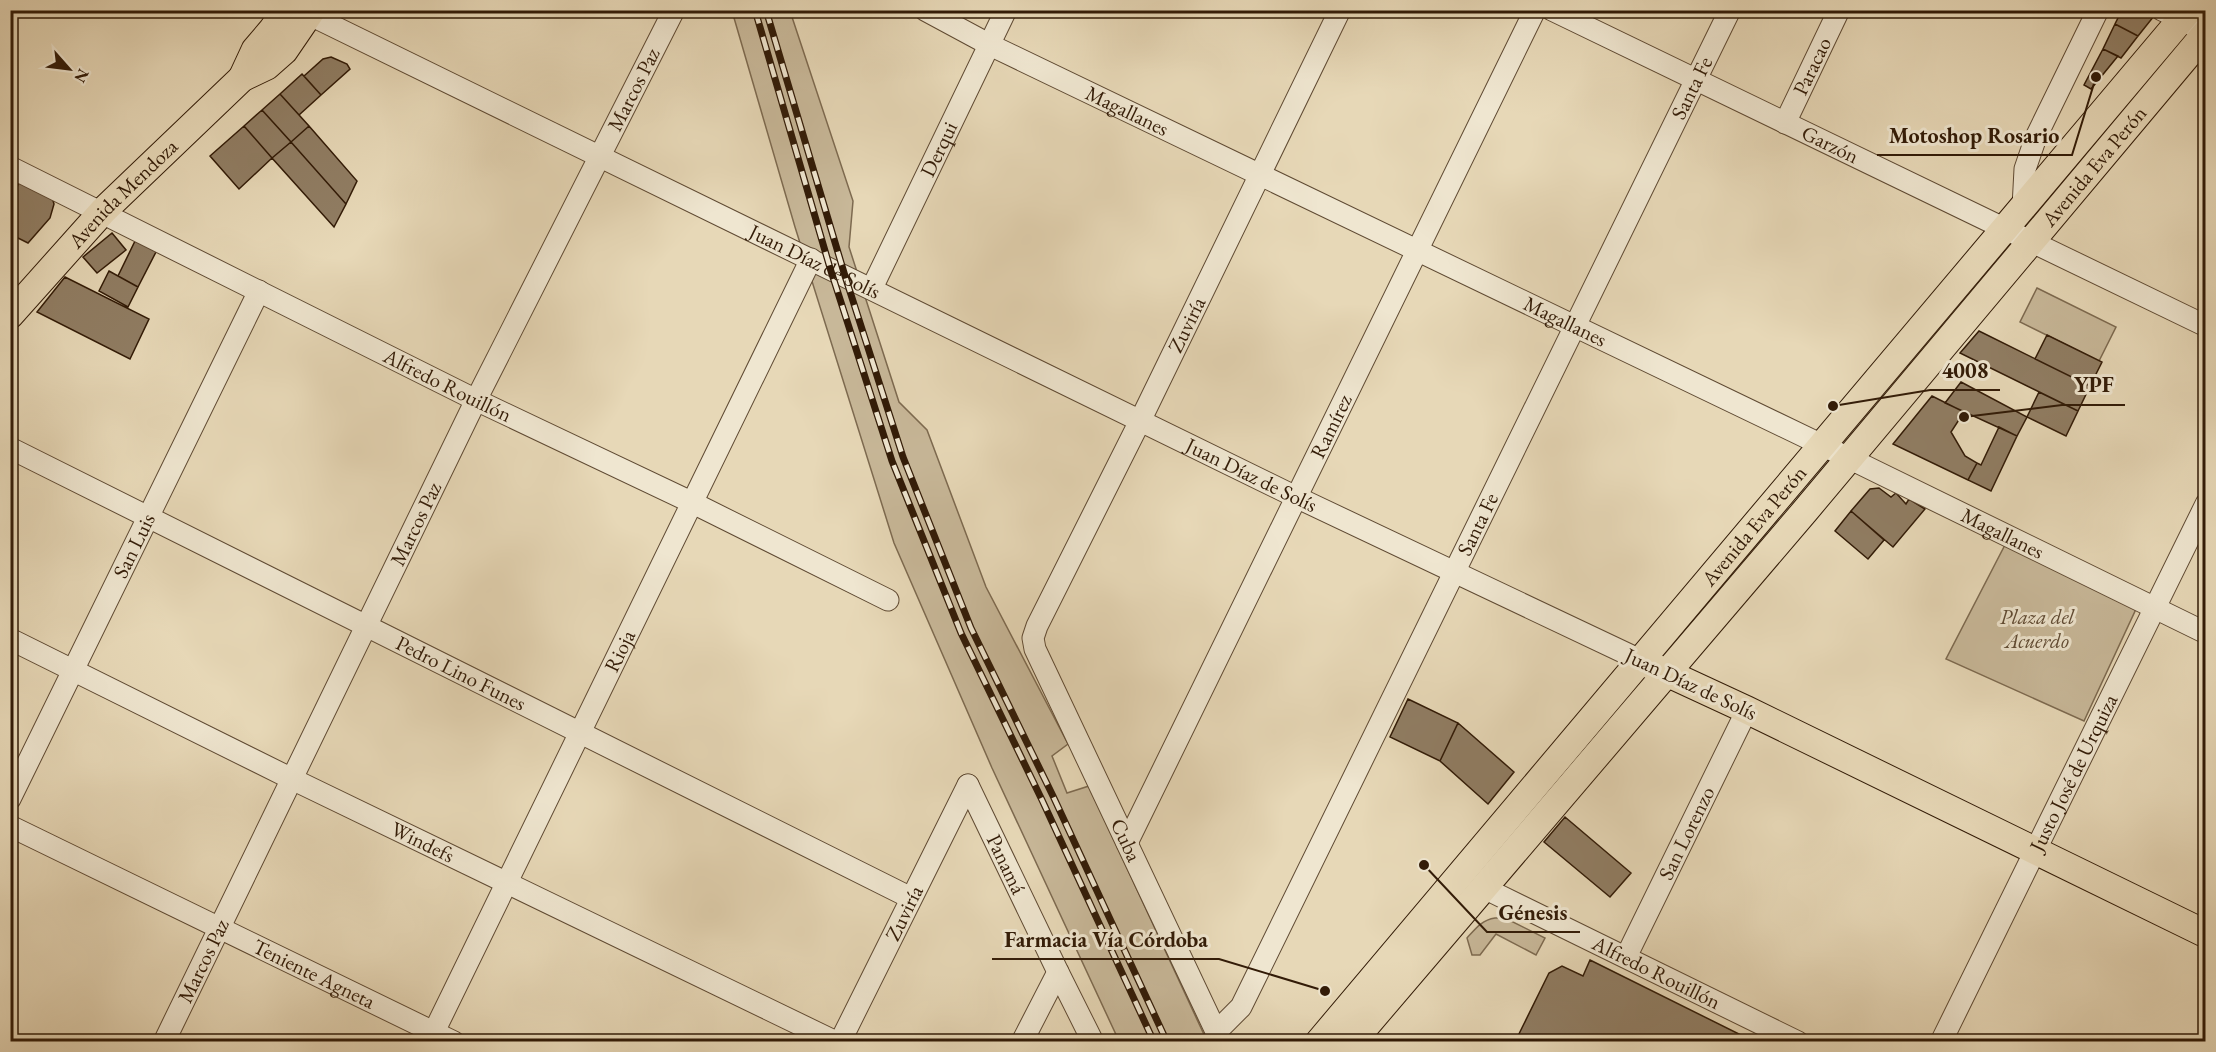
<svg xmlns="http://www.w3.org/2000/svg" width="2216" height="1052" font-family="'EB Garamond',serif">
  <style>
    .green { fill: #c8b899; stroke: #7d6a50; stroke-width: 1.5 }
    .building { fill: #907d63; stroke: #321b07; stroke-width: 1.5 }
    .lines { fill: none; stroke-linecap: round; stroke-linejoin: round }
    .minor-casing { stroke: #5f4a33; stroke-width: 23 }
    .major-casing { stroke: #321b07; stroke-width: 29 }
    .minor { stroke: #efe6d0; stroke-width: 21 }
    .major { stroke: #e7d8b7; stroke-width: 27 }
    .rail-casing { stroke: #321b07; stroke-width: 7 }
    .rail { stroke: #efe6d0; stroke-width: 4.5; stroke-dasharray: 14; stroke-linecap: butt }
    .labels { text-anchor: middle; stroke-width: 6; stroke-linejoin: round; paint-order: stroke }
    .street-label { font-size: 21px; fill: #321b07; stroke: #efe6d0 }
    .park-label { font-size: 21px; font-style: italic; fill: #5f4a33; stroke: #efe6d0 }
    .leader { fill: none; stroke: #321b07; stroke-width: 2 }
    .callout-dot { fill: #321b07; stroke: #efe6d0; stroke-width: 2 }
    .callout-label { font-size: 22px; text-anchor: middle; font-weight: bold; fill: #321b07; stroke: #efe6d0; stroke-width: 6; stroke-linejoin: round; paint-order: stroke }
  </style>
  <rect width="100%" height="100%" fill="#e7d8b7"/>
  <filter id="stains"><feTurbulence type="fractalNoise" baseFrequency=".00333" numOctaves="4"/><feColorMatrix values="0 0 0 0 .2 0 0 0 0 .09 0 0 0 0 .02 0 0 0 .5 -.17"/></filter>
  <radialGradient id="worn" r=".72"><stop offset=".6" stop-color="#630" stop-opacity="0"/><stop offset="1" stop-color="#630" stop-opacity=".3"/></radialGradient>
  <!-- green -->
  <path class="green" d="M732,11H790L853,201L849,247L899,402L927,430L986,587L1068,744L1052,756L1067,793L1089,786L1207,1041H1119L992,768L894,543L795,227Z
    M2037,288L2116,327L2099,361L2020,322Z
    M2007,541L2136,609L2084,721L1946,659Z
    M1495,918H1505L1545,938L1536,955L1496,934L1480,955H1472L1467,938C1476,928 1482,920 1495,918Z"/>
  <!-- building -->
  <path class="building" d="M2122,10H2143L2154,16L2138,36L2115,24Z
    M2115,24L2138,36L2121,58L2103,49Z
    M2103,49L2118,56L2091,89L2084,85Z
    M331,57L347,64L350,69L321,95L304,76L323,59Z
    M302,74L321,95L299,115L280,94Z
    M280,94L309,126L291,142L262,110Z
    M262,110L291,142L272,158L244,126Z
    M244,126L272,158L239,189L210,156Z
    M309,126L357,181L346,204L291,142Z
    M291,142L346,204L334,227L272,158Z
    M20,181L52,197L54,204L50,218L28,243L10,234V201Z
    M112,233L126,250L97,273L83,257Z
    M136,239L157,250L138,287L118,276Z
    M109,271L138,287L128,307L99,291Z
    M65,277L149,319L130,359L37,312Z
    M1979,331L2090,386L2078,411L1960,353Z
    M2047,335L2102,362L2090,386L2035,359Z
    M1961,382L2027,417L2017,436L1945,403Z
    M2039,392L2078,411L2066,436L2027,417Z
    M1932,396L1964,412L1951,432L1965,456L1977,463L1968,480L1893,444Z
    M1999,427L2017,436L1991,491L1968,480L1977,463L1981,465Z
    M1879,488L1891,497L1896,493L1906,504L1909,499L1925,509L1893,547L1851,511L1870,489Z
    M1851,511L1884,540L1868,559L1835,531Z
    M1408,699L1458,723L1440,761L1390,737Z
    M1458,723L1514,772L1488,804L1440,761Z
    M1565,817L1631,873L1610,897L1544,842Z
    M1590,960L1755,1042H1515L1549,973L1562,966L1583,976Z"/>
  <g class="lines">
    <defs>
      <g id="minor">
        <path id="s1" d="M300,10L1296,497L1640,660"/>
        <path id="s2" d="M925,10L990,45L1822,445L2206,633"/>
        <path id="s3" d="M1552,10L2206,326"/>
        <path d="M2162,10L2194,26"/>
        <path id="s4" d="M1785,123L1839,10"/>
        <path id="s5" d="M10,167L476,400L693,503L888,600"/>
        <path d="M2023,207L2025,169L2036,137L2098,10"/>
        <path id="s6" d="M872,288L1006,10"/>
        <path id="s7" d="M10,448L911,898"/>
        <path id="s8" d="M10,639L292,779L836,1042"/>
        <path id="s9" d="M968,785L1058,972L1093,1042"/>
        <path id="s10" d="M10,799L259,291"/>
        <path id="s11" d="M10,826L454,1042"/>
        <path id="s12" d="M1127,843L1535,10"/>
        <path id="s13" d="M1484,888L1798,1042"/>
        <path id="s14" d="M1626,957L1747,710"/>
        <path id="s15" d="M1216,1032L1241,1007L1730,10"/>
        <path id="s16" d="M164,1042L476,400L674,10"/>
        <path id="s17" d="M429,1042L811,259"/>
        <path id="s18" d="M840,1042L968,785"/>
        <path d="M1022,1042L1058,972"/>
        <path id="s19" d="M1221,1042L1035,649L1033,638L1037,626L1141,419L1340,10"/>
        <path id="s20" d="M1941,1042L2206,504"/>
      </g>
      <g id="major">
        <path d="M242,78L255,50L272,30L286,10"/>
        <path id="s21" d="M10,315L103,211L242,78L267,66L284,51L312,10"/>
        <path d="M1652,666L1747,710L2206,934"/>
        <path id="s22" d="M1319,1042L2189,10"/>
        <path id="s23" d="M1352,1042L1805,511L2206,33"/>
      </g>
    </defs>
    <!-- minor casing -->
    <use href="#minor" class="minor-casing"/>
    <!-- major casing -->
    <use href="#major" class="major-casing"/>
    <!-- minor -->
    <use href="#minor" class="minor"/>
    <!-- major -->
    <use href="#major" class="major"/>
    <defs>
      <path id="rail" d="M755,10L830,268L892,461L961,633L1042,800L1154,1042
        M766,10L845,276L903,457L971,628L1053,796L1167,1042"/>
    </defs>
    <!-- rail casing -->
    <use href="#rail" class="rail-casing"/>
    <!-- rail -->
    <use href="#rail" class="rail"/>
  </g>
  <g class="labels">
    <!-- street labels -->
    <g class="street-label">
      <text dy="7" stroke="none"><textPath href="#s4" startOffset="63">Paracao</textPath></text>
      <text dy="7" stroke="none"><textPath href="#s15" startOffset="1059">Santa Fe</textPath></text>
      <text dy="7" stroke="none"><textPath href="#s16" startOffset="1062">Marcos Paz</textPath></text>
      <text dy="7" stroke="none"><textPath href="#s2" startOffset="226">Magallanes</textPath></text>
      <text dy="7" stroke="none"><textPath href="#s3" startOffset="309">Garzón</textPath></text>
      <text dy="7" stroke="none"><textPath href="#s6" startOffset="154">Derqui</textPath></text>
      <text dy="7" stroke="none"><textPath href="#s23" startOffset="1148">Avenida Eva Perón</textPath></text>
      <text dy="7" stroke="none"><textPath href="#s21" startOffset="166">Avenida Mendoza</textPath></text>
      <text dy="7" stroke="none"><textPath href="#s1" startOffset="573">Juan Díaz de Solís</textPath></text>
      <text dy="7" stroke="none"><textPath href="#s2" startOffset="712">Magallanes</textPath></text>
      <text dy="7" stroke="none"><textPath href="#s19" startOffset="795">Zuviría</textPath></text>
      <text dy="7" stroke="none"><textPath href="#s5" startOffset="489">Alfredo Rouillón</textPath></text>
      <text dy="7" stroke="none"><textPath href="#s12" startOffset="464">Ramírez</textPath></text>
      <text dy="7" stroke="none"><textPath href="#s1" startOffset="1059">Juan Díaz de Solís</textPath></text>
      <text dy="7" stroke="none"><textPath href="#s16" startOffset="576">Marcos Paz</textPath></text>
      <text dy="7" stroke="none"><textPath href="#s15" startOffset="573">Santa Fe</textPath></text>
      <text dy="7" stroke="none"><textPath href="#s22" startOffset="675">Avenida Eva Perón</textPath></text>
      <text dy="7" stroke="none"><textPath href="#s2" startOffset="1198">Magallanes</textPath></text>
      <text dy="7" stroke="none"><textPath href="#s10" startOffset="282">San Luis</textPath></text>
      <text dy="7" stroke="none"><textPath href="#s17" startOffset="435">Rioja</textPath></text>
      <text dy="7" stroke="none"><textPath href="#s7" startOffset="504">Pedro Lino Funes</textPath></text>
      <text transform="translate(1691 684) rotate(25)" y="7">Juan Díaz de Solís</text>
      <text dy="7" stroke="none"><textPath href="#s20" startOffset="300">Justo José de Urquiza</textPath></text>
      <text dy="7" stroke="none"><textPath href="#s14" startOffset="138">San Lorenzo</textPath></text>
      <text transform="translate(1126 840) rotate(65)" y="7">Cuba</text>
      <text dy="7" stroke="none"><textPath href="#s8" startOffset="460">Windefs</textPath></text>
      <text dy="7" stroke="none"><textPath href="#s9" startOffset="88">Panamá</textPath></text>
      <text dy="7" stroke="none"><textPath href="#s18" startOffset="144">Zuviría</textPath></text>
      <text dy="7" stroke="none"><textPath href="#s16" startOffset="90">Marcos Paz</textPath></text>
      <text dy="7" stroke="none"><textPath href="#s13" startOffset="192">Alfredo Rouillón</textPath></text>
      <text dy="7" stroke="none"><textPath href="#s11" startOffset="338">Teniente Agneta</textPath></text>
    </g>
    <!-- park labels -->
    <g class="park-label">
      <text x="2037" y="624">Plaza del<tspan x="2037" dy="24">Acuerdo</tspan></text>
    </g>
  </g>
  <!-- callouts -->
  <path class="leader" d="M2096 77L2072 155H1877M1833 406L1930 390H2000M1964 417L2062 405H2125M1424 865L1487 932H1580M1325 991L1219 959H992"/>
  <g class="callout-dot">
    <circle cx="2096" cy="77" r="6"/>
    <circle cx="1833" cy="406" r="6"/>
    <circle cx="1964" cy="417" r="6"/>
    <circle cx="1424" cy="865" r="6"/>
    <circle cx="1325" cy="991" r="6"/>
  </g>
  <g class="callout-label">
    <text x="1974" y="143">Motoshop Rosario</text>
    <text x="1965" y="378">4008</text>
    <text x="2094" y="392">YPF</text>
    <text x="1533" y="920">Génesis</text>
    <text x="1106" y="947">Farmacia Vía Córdoba</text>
  </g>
  <!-- margin -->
  <rect width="2216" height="1052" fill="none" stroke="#e7d8b7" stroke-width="36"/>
  <rect x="12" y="12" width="2192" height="1028" fill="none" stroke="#321b07" stroke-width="3"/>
  <rect x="18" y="18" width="2180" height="1016" fill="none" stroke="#321b07" stroke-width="1.5"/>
  <!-- north arrow -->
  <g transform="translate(69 69) rotate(118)" stroke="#efe6d0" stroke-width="4.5" paint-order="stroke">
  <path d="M0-4.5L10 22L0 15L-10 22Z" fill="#321b07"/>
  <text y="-9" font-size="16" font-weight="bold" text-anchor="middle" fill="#321b07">N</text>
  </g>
  <rect width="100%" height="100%" filter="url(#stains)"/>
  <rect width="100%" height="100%" fill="url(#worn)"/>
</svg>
